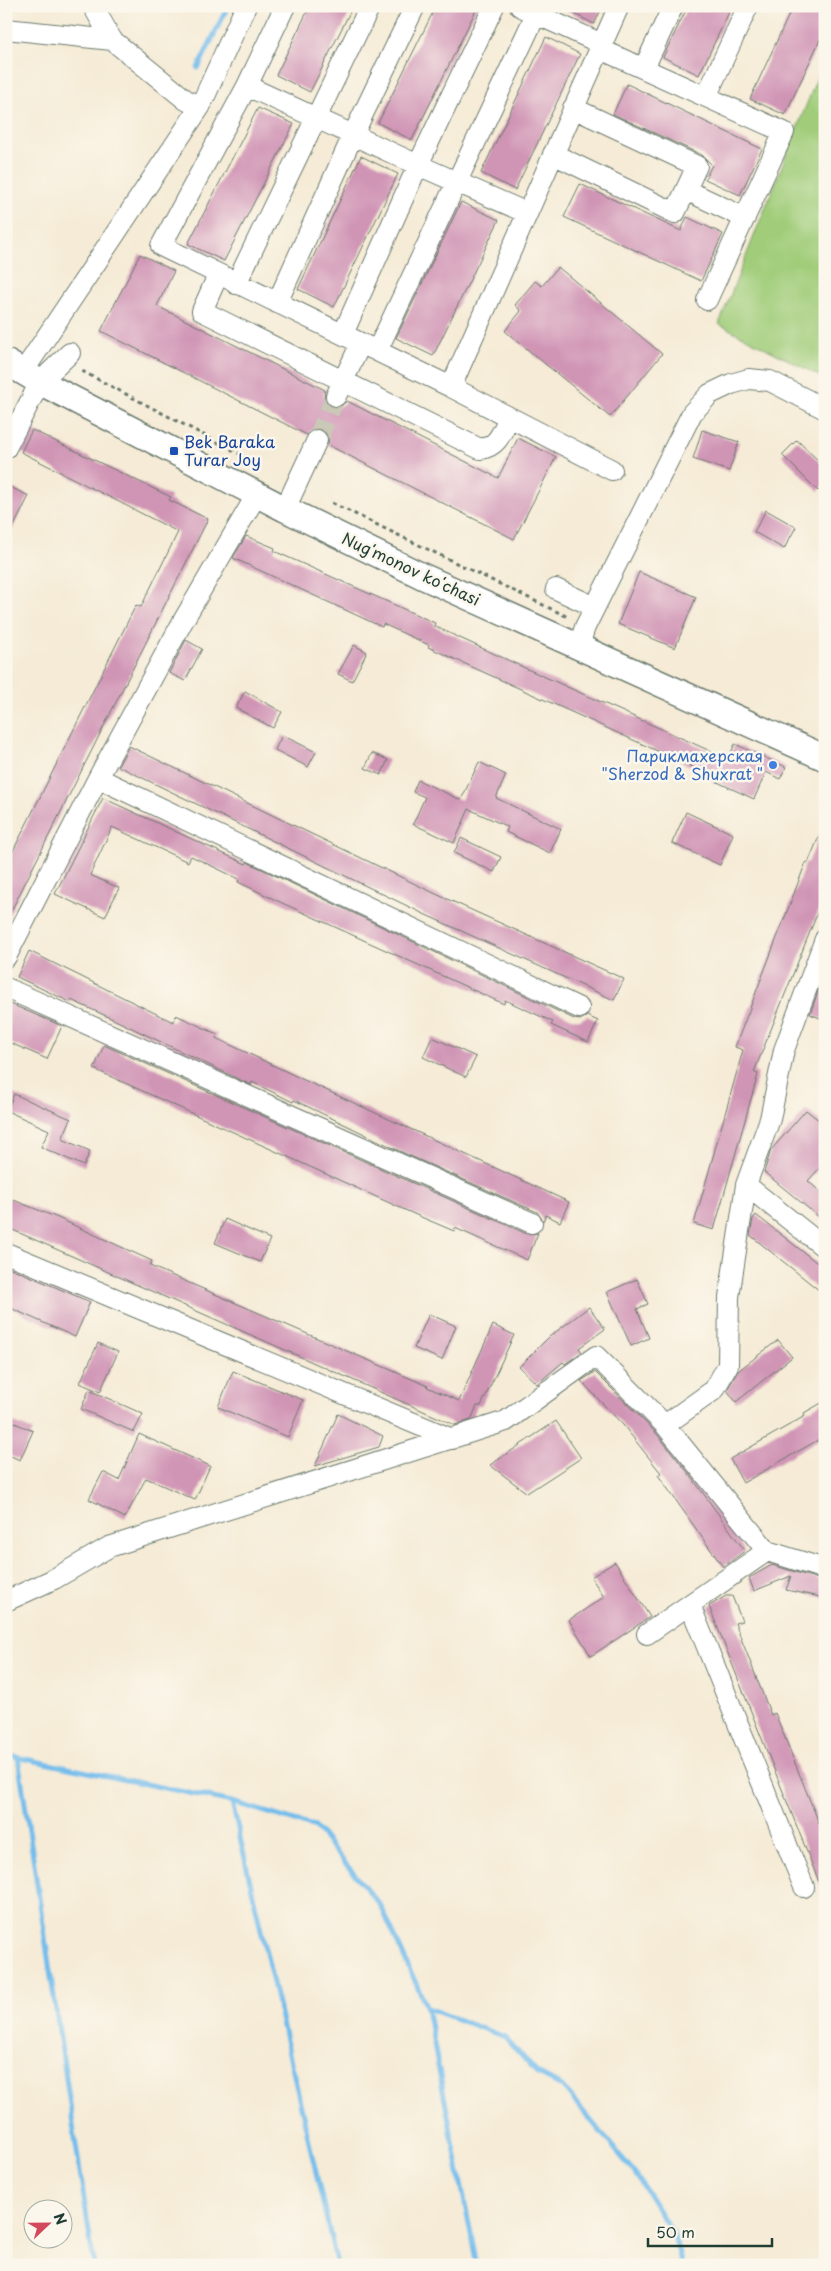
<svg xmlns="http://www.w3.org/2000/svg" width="831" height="2271" font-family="'Playpen Sans',sans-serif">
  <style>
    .green { fill: #a1cd7a; stroke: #608557 }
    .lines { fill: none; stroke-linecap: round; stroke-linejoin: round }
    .stream { stroke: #74bdec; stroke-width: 5 }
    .building { fill: #d094b5 }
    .minor-tunnel { stroke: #cac8b6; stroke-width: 20; stroke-dasharray: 20 10; stroke-linecap: butt }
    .minor-casing { stroke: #6a7a6d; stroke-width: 22 }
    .major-casing { stroke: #6a7a6d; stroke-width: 28 }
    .path { stroke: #6a7a6d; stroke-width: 3; stroke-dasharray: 4 4; stroke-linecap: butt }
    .minor { stroke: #fff; stroke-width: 20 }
    .major { stroke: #fff; stroke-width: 25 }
    .transit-dot { fill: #1a4fb4; stroke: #fbf7ec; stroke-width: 2 }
    .shop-dot { fill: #3f7fe0; stroke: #fbf7ec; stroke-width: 2 }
    .labels { text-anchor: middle; stroke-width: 5; stroke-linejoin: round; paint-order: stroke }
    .transit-label { font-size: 16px; fill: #164399; stroke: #fbf7ec; text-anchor: start }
    .street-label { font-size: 16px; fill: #1f3d34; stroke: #fbf7ec }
    .shop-label { font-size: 16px; fill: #366cbe; stroke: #fbf7ec; text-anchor: end }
  </style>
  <rect width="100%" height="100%" fill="#fbf7ec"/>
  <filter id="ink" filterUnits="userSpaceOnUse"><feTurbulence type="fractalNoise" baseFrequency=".02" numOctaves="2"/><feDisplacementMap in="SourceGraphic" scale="10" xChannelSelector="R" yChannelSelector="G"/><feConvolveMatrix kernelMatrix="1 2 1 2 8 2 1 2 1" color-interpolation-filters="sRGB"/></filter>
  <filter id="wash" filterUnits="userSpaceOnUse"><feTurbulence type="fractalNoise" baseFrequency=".0096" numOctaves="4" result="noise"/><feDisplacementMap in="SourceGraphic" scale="20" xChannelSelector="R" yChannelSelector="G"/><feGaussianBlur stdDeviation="1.12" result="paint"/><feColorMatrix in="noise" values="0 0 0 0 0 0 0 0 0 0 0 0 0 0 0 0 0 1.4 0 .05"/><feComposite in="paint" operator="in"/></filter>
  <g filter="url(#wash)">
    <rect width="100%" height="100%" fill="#f5ebd6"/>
    <!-- green -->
    <path class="green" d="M825,58V379L719,324Z"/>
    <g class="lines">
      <!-- stream -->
      <path class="stream" d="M198,68L228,6
        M6,1755L232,1802L315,1827L381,1906L427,2008L477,2265
        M18,1757L94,2265
        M232,1802L337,2265
        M427,2008L505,2037L537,2073L562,2086L634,2172L674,2235L682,2265"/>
    </g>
    <g id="blocks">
      <!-- building -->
      <path class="building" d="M310,6H353L310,92L276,75Z
        M436,6H478L412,140L378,123Z
        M559,6H603L594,24Z
        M688,6H732L699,75L663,57Z
        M793,6H825V29L785,115L750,99Z
        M546,37L580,54L515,190L481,173Z
        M627,84L762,149L740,195L705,179L712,165L702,155L613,114Z
        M258,108L294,124L224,261L188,244Z
        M361,156L398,174L334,307L298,289Z
        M580,184L681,231L687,217L723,234L701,281L564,217Z
        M461,202L499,220L433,356L396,338Z
        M140,254L174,271L157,306L325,390L324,397L331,406L337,408L347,401L498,478L518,438L556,457L514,539L328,445L329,438L322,429L315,428L307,435L101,331Z
        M558,267L662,354L610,417L505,331L521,311L515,305L535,281L542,286Z
        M32,430L171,497L169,500L208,519L6,921V865L136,605L141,607L178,532L21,452Z
        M702,430L739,442L729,471L693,459Z
        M797,440L825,467V484L818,491L782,455Z
        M6,485L29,496L6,542Z
        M766,510L796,527L784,549L754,532Z
        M246,536L275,548L274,551L435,623L434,626L525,668L726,758L728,759L735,744L786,767L780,779L766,772L754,799L715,781L717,778L428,647L429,645L383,624L382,627L233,558Z
        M639,572L696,597L675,648L618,624Z
        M186,640L202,649L185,681L169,673Z
        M354,645L367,652L352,681L338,674Z
        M245,691L282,712L273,728L236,708Z
        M282,735L316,752L308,767L275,750Z
        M129,746L436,894L624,979L614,1000L426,915L118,766Z
        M372,753L388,760L381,775L365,768Z
        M479,762L506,775L496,798L561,829L550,853L506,832L508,827L469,809L454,843L413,824L425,797L413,792L418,780L461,800Z
        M103,798L246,864L247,862L574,1019L580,1020L587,1016L598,1021L588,1042L551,1025L553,1022L505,1000L504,1004L280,902L238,882L239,879L191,856L188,862L112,827L90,875L119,888L105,917L55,894Z
        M686,812L733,834L720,865L672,843Z
        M825,822V894L754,1072L758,1074L714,1230L694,1224L743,1050L735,1047L806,862L808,863Z
        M461,838L501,857L494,872L454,853Z
        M29,951L173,1022L176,1015L217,1034L216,1038L304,1080L569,1202L560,1222L546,1215L543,1221L537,1212L408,1155L294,1100L293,1102L252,1082L251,1085L113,1019L71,1000L70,1002L17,977Z
        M823,978H825V1020L810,1014Z
        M6,1002L62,1026L47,1059L6,1041Z
        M432,1037L476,1057L466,1077L423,1057Z
        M104,1045L527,1234L538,1233L527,1260L455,1228L454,1231L414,1214L94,1069Z
        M14,1094L71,1119L62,1139L90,1151L84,1166L41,1147L49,1130L7,1111Z
        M806,1110L825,1125V1162L808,1181L825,1196V1222L764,1172L771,1150Z
        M6,1197L58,1218L152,1261L150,1266L428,1386L427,1387L459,1401L493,1325L514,1335L481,1406H477L471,1420L455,1425L6,1227Z
        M756,1215L825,1269V1295L750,1235L753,1219Z
        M225,1219L270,1239L260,1262L215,1243Z
        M6,1266L90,1302L75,1337L6,1306Z
        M637,1279L648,1304L637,1309L649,1338L631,1346L607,1292Z
        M589,1307L605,1329L579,1348L582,1352L565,1364L563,1362L537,1384L519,1367L549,1337Z
        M429,1314L456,1326L442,1360L414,1348Z
        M778,1340L792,1357L736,1402L727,1390L738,1371Z
        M98,1343L118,1352L100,1392L80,1383Z
        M233,1371L303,1400L288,1437L218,1407Z
        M595,1372L656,1433L690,1475L745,1551L723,1567L658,1475L661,1473L623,1425L581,1381Z
        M89,1390L143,1414L134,1432L81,1409Z
        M825,1401V1436L743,1483L730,1459L805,1416L804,1413Z
        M338,1414L383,1436L379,1447L315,1466Z
        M6,1419L33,1431L20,1460L6,1454Z
        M556,1421L581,1458L527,1493L490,1465Z
        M139,1434L210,1466L195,1500L146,1478L125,1518L89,1499L103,1472L119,1480Z
        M615,1562L650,1617L591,1656L569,1620L604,1597L591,1577Z
        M772,1565L825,1581V1598L786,1590L791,1576L754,1591L749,1578Z
        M726,1596H732L742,1621L735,1623L771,1715L775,1713L825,1838V1897L709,1606Z"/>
    </g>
  </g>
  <g filter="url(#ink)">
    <use href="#blocks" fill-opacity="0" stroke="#6a7a6d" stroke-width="1"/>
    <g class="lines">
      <!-- minor-tunnel -->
      <path class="minor-tunnel" d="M317,440L336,396"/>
      <defs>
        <path id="minor" d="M93,6L112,40L186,100L200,107
          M6,29L112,40
          M602,44L619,6
          M600,49L784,132L707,300
          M644,68L673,6
          M247,86L285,6
          M706,97L748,6
          M553,154L675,213L697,166L573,108
          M686,190L745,218
          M527,213L418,165L247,86L161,246L451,387L612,470
          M218,275L202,311L480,449C498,447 502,432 509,417
          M236,284L370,6
          M277,303L353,135L415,6
          M343,334L418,165L494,6
          M377,351L536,14L520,6
          M23,372L200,107L246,6
          M451,387L602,44L536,14L540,6
          M336,396L361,343
          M6,448L40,382L70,353
          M285,509L317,440
          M556,589L595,607
          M579,646L585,627L692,413L710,394L731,384L749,379L770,381L825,409
          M98,778L579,1008
          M6,957L98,778L183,621L257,494
          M6,988L532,1223
          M746,1185L825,1248
          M6,1253L452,1439
          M665,1425L714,1390L728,1365L729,1297L746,1185L770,1119L784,1050L825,939
          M6,1601L54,1579L109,1547L506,1421L596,1356L665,1425L767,1551L825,1569
          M690,1605L804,1887
          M647,1634L767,1551"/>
        <path id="major" d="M6,362L40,382L285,509L422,576L825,758"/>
      </defs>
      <!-- minor casing -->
      <use href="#minor" class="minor-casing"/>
      <!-- major casing -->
      <use href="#major" class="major-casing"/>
      <!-- path -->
      <path class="path" d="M82,371L257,463
        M332,503L568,617"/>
      <!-- minor -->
      <use href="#minor" class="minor"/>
      <!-- major -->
      <use href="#major" class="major"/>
    </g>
  </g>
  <!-- markers -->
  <rect class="transit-dot" x="169" y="446" width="10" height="10" rx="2.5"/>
  <circle class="shop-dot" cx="773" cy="765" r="5"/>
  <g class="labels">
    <!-- transit labels -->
    <g class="transit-label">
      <text x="184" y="448">Bek Baraka<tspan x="184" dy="18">Turar Joy</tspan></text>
    </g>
    <!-- street labels -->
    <g class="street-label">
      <text transform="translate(411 569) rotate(25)" y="6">Nugʻmonov koʻchasi</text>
    </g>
    <!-- shop labels -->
    <g class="shop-label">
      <text x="763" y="762">Парикмахерская<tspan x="763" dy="18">"Sherzod &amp; Shuxrat "</tspan></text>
    </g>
  </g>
  <!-- margin -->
  <rect width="831" height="2271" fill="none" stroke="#fbf7ec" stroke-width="25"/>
  <!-- north arrow -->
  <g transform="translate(48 2224) rotate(68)"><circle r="24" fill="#fbf7ec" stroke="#a3ada2"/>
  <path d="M0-4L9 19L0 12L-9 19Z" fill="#d1495b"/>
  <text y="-8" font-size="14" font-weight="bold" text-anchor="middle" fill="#1f3d34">N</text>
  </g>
  <!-- scale -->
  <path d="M648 2238v8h124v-8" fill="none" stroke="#1f3d34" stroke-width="2.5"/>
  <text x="656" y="2238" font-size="15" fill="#1f3d34" stroke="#fbf7ec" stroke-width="4" paint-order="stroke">50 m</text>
</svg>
